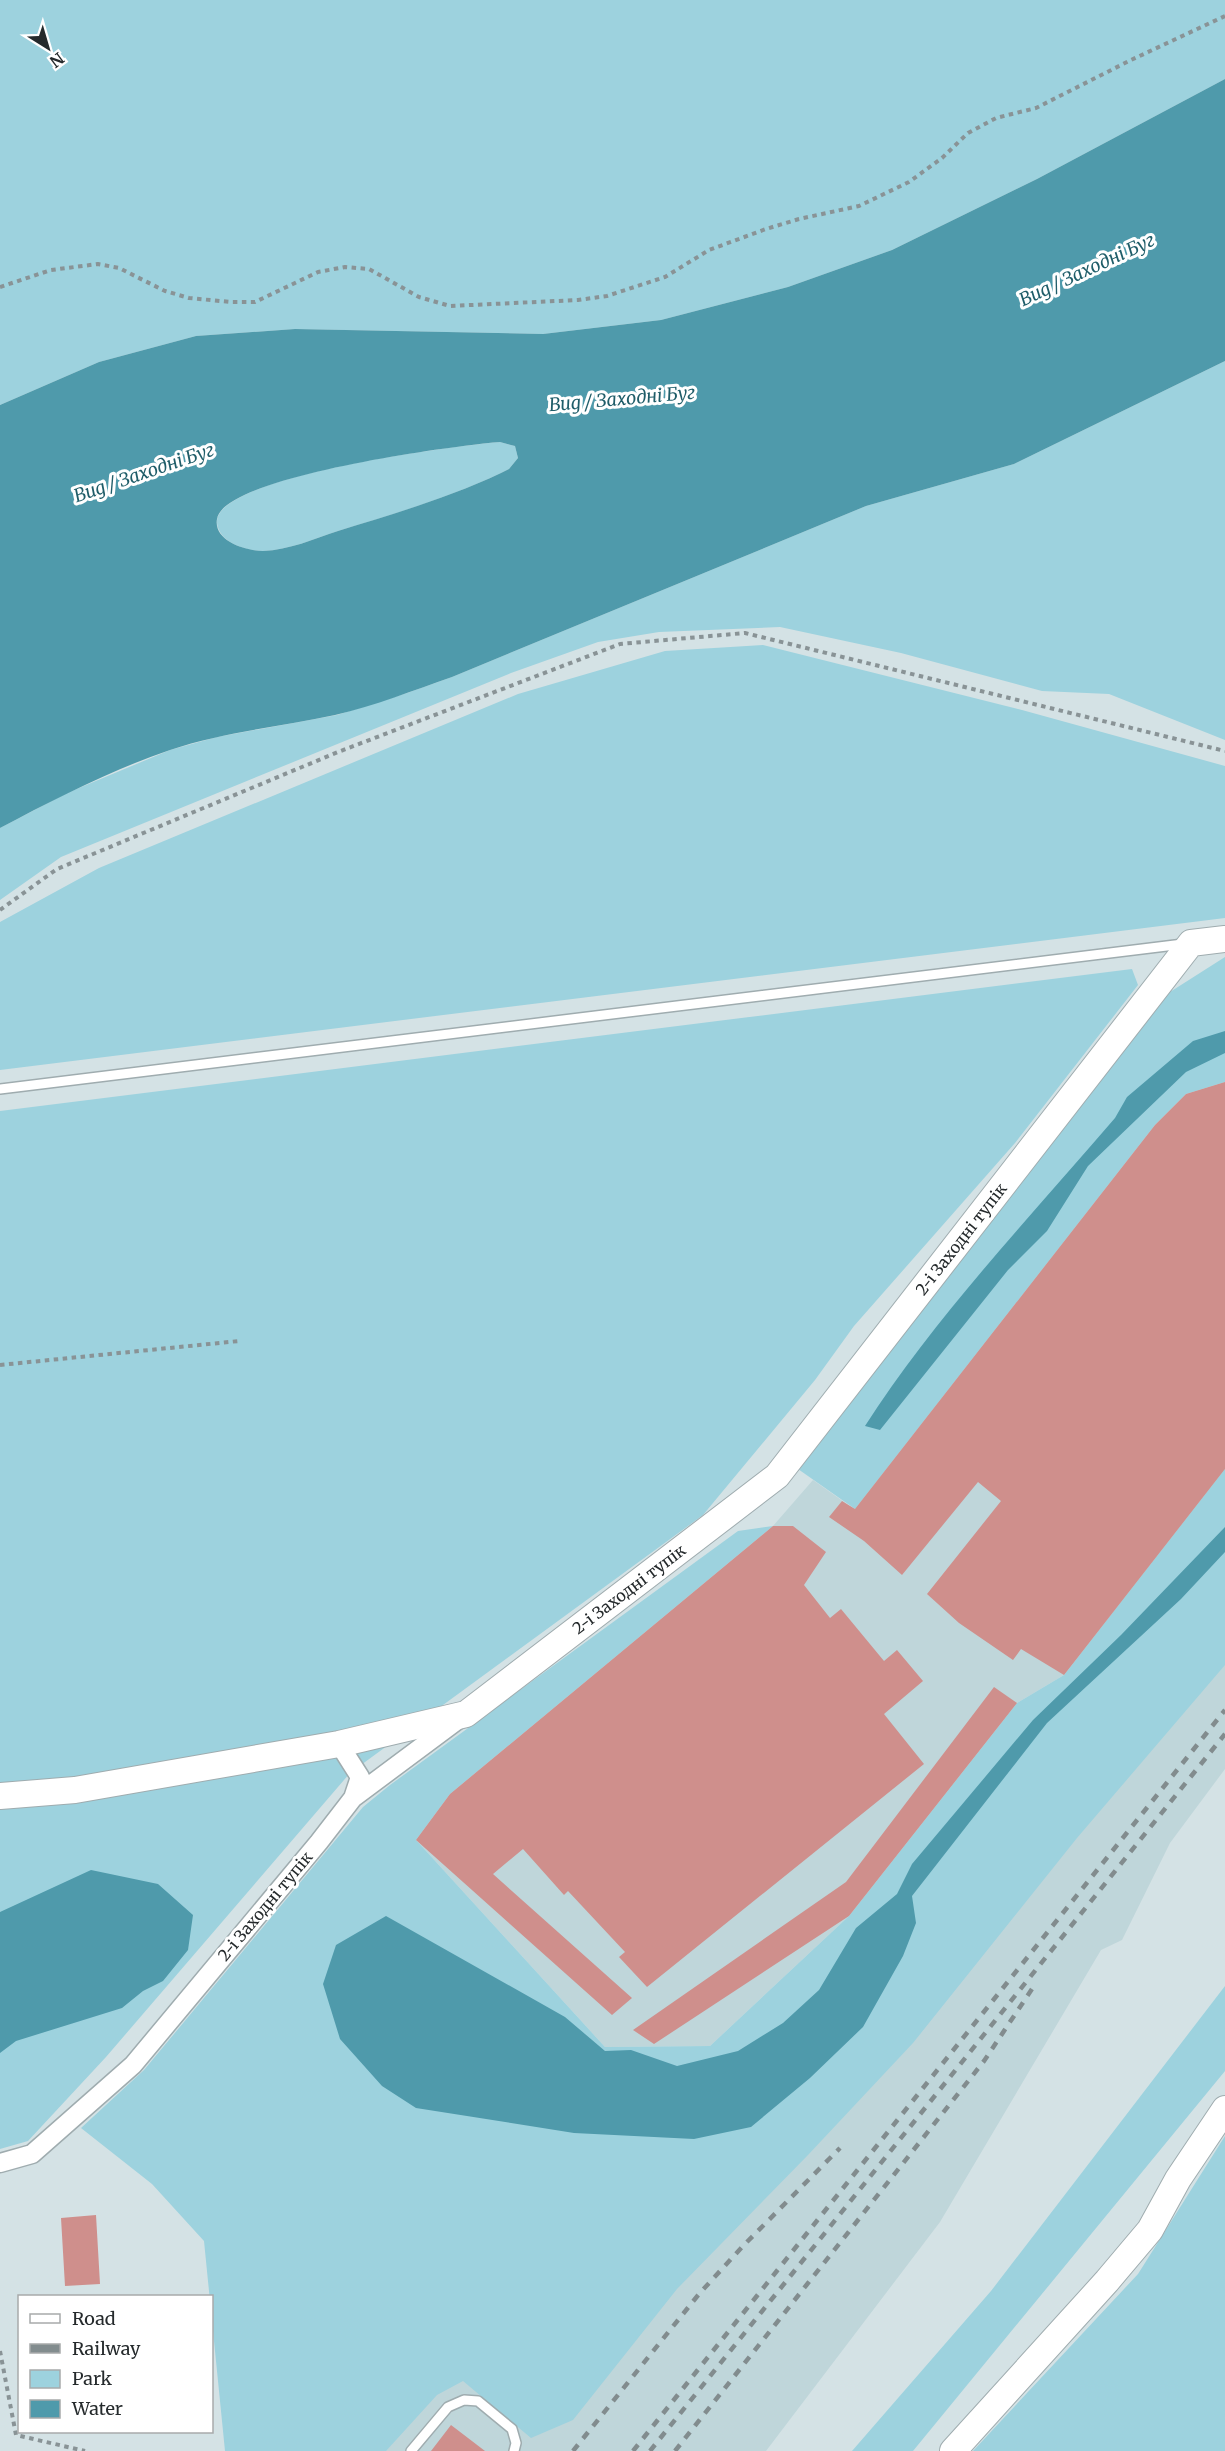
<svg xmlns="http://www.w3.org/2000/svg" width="1225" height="2451" font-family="Merriweather,serif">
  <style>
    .built { fill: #bfd6da }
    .green { fill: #9dd2de }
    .water { fill: #4f9aab; fill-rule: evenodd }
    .building { fill: #cf8f8c }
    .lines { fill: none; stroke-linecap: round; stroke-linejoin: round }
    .service-casing { stroke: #9facaf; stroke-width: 12 }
    .minor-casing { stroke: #9facaf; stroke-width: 21 }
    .secondary-casing { stroke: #9facaf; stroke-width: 28 }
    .path { stroke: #899396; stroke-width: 4; stroke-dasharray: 4.5 4.5; stroke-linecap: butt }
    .service { stroke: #fff; stroke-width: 9 }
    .minor { stroke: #fff; stroke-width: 18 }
    .secondary { stroke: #fff; stroke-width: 26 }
    .rail { stroke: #828c8e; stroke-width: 4.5; stroke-dasharray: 8 8; stroke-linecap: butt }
    .labels { text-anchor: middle; stroke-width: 6; stroke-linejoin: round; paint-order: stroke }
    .street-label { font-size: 16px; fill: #252a2c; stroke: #fff }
    .water-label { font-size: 18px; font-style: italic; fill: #1f5d69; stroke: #fff }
  </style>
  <rect width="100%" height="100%" fill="#d4e2e5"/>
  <!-- built -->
  <path class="built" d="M1225,1082V1473L1064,1675L1017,1703L849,1916L710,2046L605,2047L416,1840L450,1794L773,1526L813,1480L854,1509L1155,1125L1186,1094Z
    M1225,1606V1769L1170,1843L1122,1940L1101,1950L940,2222L766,2451H365Z"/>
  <!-- green -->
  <path class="green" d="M0,0H1225V79L1037,179L892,250L788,287L661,320L543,334L295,329L196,336L99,362L0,405Z
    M1225,361V740L1109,694L1042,691L901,653L780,627L659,632L598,642L511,673L61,857L0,900V828L67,793L170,750L217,737L337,715L407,693L452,677L866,506L1014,464Z
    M500,442L515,446L518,458L509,469L501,473C448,498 394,514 338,531C314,539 289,550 263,551C247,551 219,543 217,523C212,476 461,445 500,442Z
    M763,645L1022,710L1225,766V918L0,1070V922L99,868L518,694L665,651Z
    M1225,957V1082L1186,1094L1155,1125L855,1509L798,1469L1170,992Z
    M1132,969L1138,985L1015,1143L854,1326L815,1380L703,1515L350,1773L106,2057L28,2141L0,2149V1111Z
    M1225,1469V1665L1077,1838L913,2043L808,2155L677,2289L573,2420L531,2438L463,2381L437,2395L386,2451H225L204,2241L152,2184L81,2128L144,2070L363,1807L390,1785L738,1531L773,1526L450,1794L416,1840L605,2047L710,2046L849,1916L1017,1703L1064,1675Z
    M1225,1986V2071L913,2451H852L991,2291Z
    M1225,2136V2451H973L1138,2274Z"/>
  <!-- water -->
  <path class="water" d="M1225,79V361L1014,464L866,506L452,677C414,690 375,706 335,715C280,727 223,732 170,750C111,770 55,799 0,828V405L99,362L196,336L295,329L543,334L661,320L788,287L892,250L1037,179ZM500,442L515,446L518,458L509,469L501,473C448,498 393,514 338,531C314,539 289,550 263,551C246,551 213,541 217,519C223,476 459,445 500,442Z
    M1225,1031V1053L1186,1072L1088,1166L1047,1231L1008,1270L880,1430L865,1426C935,1317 1031,1216 1115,1118L1127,1097L1193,1041Z
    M1225,1527V1552L1181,1599L1047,1723L912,1896L916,1923L903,1956L863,2027L810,2078L751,2127L694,2139L574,2133L416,2108L382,2086L340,2039L323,1984L336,1945L386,1916L565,2017L605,2051L631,2050L677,2066L738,2051L783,2023L819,1990L856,1928L897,1894L912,1864L1033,1720L1121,1635Z
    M91,1870L158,1884L193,1915L188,1950L163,1981L143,1991L122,2008L16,2041L0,2053V1912Z"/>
  <!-- building -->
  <path class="building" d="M1225,1082V1469L1064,1675L1021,1649L1013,1660L959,1623L927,1594L1001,1501L978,1482L902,1575L864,1541L829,1517L842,1501L855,1509L1155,1125L1186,1094Z
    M773,1526H793L826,1552L804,1585L830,1618L841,1609L884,1661L897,1650L923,1681L884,1714L924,1764L647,1987L619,1957L625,1952L568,1891L564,1895L523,1849L493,1874L632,1998L612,2015L416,1840L450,1794Z
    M994,1687L1017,1703L849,1916L654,2044L633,2030L846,1882Z
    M96,2215L100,2284L65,2286L61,2218Z
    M451,2425L485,2451H431Z"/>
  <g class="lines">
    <defs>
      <path id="service" d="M0,1089L1183,944
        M411,2451L448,2407L464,2400L478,2401L512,2429L516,2443L514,2451"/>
      <path id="minor" d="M339,1744L360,1777L353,1798
        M0,2163L32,2154L133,2065L319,1842L353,1798L459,1719"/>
      <path id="secondary" d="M0,1796L75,1790L339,1744L466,1714L777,1476L1191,943L1225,939
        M953,2451L1107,2281L1150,2230L1178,2179L1225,2109"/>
    </defs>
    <!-- service casing -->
    <use href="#service" class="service-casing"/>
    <!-- minor casing -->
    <use href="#minor" class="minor-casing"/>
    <!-- secondary casing -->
    <use href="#secondary" class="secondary-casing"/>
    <!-- path -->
    <path class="path" d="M0,287L51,270L98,264L119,268L165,291L189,298L231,302H255L318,272L345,267L369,269L419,297L450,306L578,300L607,296L665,277L709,250L766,229L799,219L859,206L909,182L942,158L968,133L996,118L1036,108L1131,60L1225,16
      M0,910L57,869L338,752L620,644L745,633L1225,751
      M0,1365L239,1341
      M0,2351L16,2435L85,2451"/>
    <!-- service -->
    <use href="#service" class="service"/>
    <!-- minor -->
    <use href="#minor" class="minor"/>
    <!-- secondary -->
    <use href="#secondary" class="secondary"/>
    <!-- rail -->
    <path class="rail" d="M573,2451L699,2294L743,2246L840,2148
      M633,2451L1225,1710
      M650,2451L1225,1734
      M675,2451L984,2061L1032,1989"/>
  </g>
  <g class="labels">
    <!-- street labels -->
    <g class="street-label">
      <text transform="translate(961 1239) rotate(-52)" y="6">2-і Заходні тупік</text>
      <text transform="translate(629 1589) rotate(-37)" y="6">2-і Заходні тупік</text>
      <text transform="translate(265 1906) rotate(-50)" y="6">2-і Заходні тупік</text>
    </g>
    <!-- water labels -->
    <g class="water-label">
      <text transform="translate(1087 270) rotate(-25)" y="6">Bug / Заходні Буг</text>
      <text transform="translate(622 399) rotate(-5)" y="6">Bug / Заходні Буг</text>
      <text transform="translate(144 473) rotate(-19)" y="6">Bug / Заходні Буг</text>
    </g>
  </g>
  <!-- legend -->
  <rect x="18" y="2295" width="195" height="138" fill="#ffffff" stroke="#a8aaab" stroke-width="1.5"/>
  <rect x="30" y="2314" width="30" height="9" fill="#ffffff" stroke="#a8aaab" stroke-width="1.5"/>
  <text x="72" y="2325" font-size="18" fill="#252a2c">Road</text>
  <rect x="30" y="2344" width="30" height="9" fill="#828c8e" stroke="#a8aaab" stroke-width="1.5"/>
  <text x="72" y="2355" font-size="18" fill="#252a2c">Railway</text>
  <rect x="30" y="2370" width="30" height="18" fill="#9dd2de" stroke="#a8aaab" stroke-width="1.5"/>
  <text x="72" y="2385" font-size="18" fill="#252a2c">Park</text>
  <rect x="30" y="2400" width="30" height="18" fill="#4f9aab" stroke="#a8aaab" stroke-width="1.5"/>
  <text x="72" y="2415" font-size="18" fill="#252a2c">Water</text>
  <!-- north arrow -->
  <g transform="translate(48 48) rotate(143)" stroke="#ffffff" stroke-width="4.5" paint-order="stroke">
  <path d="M0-4.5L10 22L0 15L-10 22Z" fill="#252a2c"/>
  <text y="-9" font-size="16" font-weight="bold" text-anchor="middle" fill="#252a2c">N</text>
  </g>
</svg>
